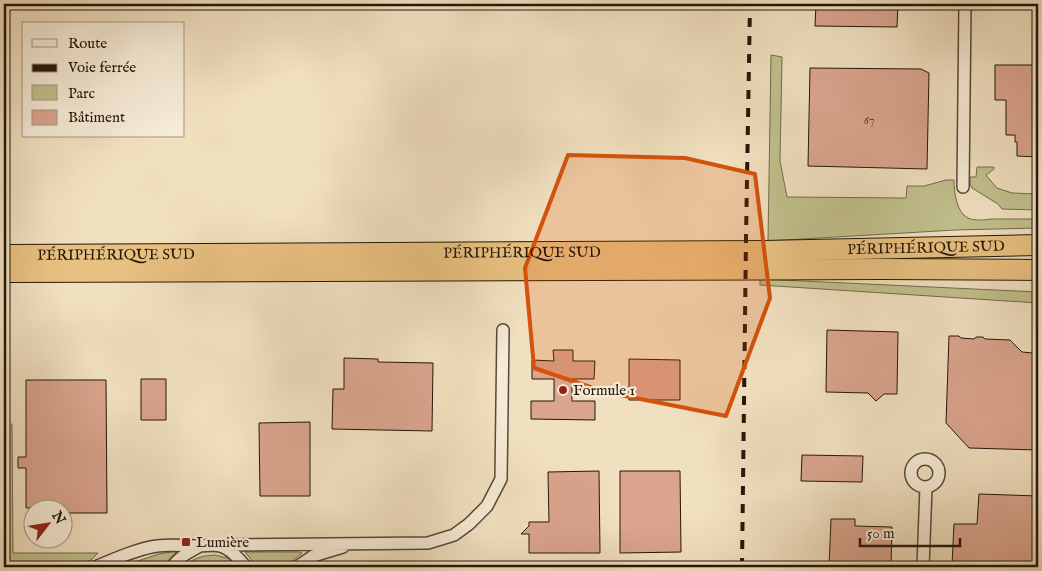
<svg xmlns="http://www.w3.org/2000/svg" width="1042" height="571" font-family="'IM FELL English',serif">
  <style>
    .green { fill: #c1c08d; stroke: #726b4b }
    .building { fill: #daa48d; stroke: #231609 }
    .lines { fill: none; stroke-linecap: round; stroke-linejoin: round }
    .minor-casing { stroke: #564837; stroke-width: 14 }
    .trunk-casing { stroke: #231609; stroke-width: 22 }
    .minor { stroke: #f6ebd6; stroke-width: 11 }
    .trunk { stroke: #e8c080; stroke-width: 20 }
    .rail { stroke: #231609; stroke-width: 4; stroke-dasharray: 9 9; stroke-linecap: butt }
    .marked { fill: #d4520c; fill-opacity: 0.2; stroke: #d4520c; stroke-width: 4; stroke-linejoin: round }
    .poi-dot { fill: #8f2418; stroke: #f6ebd6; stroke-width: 2 }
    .labels { text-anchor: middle; stroke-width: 4.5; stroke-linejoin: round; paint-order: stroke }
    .number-label { font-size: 12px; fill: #513a2a }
    .street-label { font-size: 15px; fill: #231609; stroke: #f6ebd6 }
    .poi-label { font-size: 15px; fill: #231609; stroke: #f6ebd6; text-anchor: start }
  </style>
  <rect width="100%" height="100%" fill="#f1e0c0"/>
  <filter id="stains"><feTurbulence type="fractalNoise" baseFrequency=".004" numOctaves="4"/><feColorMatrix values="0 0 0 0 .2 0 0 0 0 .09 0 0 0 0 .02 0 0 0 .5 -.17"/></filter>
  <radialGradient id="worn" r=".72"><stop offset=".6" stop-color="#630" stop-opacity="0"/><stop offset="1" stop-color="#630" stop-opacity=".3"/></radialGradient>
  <!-- green -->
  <path class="green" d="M771,55L782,57L780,161L787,197L906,198L907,186H924L946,180H954C954,191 956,212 968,218C974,221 985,220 991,219C1007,219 1023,219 1038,219V228L955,230L768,241Z
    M977,167H994V169L986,175L997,188L1012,193L1038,194V210L1002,209L998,204L972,188L970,184V177H976Z
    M760,279L1038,292V303L760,285Z
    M12,424L13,553H98L91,560L64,567H4V425Z
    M177,551L167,562L164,567H119L159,554Z
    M245,552H301L302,553L285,567H257L254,563Z
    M215,555L227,558L238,567H183C194,558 200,556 215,555Z"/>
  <!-- building -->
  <path class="building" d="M816,4H898L897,27L815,26Z
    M995,65H1038V157L1017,156V142H1015V135H1006V100H995Z
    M810,68L921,69L929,73L927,169L808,166Z
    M827,330L898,332L897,394H884L876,401L868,393L826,392Z
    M949,336H959L961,338L974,339L976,337H983L985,339L1010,340L1022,352L1033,353V365L1038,370V450L969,448L946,423Z
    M553,350H573V361H595L594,379H572V401H595V420L531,419V401H554V379H532V360L554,361Z
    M344,358L378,359V362L433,363L432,431L332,429L333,389H344Z
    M629,359L680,360V400H629Z
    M141,379H166V420H141Z
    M26,380H106L107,513H62V508H26V468H18V457H26Z
    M310,422V496H260L259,423Z
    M802,455L863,456L862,482L801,481Z
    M599,471L600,553H529V534H521L529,526V522H549L548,472Z
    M620,471H680L681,552L620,553Z
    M979,494L1038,496V567L952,565L954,524H977Z
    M831,519H855V526L892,527L891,567H829Z"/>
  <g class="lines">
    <defs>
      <path id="minor" d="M963,187L965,4
        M911 473a14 14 0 1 1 28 0a14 14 0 1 1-28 0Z
        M219,545L428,543L454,535L469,524L487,506L501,479L503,330
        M95,567C115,559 136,549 157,546C172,544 186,546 200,546C206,546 214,544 220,546C231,549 239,559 246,567
        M172,567C179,557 189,552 200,546
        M297,567L313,556L343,547
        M923,567L926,487"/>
      <g id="trunk">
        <path id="s1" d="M4,255L764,251L1038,245"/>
        <path d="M4,272L882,269L1038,270"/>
      </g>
    </defs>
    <!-- minor casing -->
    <use href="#minor" class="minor-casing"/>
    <!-- trunk casing -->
    <use href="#trunk" class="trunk-casing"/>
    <!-- minor -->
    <use href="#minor" class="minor"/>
    <!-- trunk -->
    <use href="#trunk" class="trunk"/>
    <!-- rail -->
    <path class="rail" d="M742,567L746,237L750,4"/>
  </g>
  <!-- marked area -->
  <path class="marked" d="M568,155L685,158L755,174L770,298L726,416L605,392L534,368L525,268Z"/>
  <!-- markers -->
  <g class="poi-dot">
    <circle cx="563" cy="390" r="5"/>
    <rect x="181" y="537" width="10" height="10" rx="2.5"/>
  </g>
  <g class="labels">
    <!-- number labels -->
    <g class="number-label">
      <text x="869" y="124">67</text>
    </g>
    <!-- street labels -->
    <g class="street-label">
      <text dy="5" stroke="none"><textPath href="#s1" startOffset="922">PÉRIPHÉRIQUE SUD</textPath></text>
      <text dy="5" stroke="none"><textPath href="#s1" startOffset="518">PÉRIPHÉRIQUE SUD</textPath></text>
      <text dy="5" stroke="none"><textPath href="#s1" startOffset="112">PÉRIPHÉRIQUE SUD</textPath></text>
    </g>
    <!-- poi labels -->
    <g class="poi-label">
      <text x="573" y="395">Formule 1</text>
      <text x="196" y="547">Lumière</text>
    </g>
  </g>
  <!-- margin -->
  <rect width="1042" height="571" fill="none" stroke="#f1e0c0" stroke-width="20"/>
  <rect x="5" y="5" width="1032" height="561" fill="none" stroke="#231609" stroke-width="2.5"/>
  <rect x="10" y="10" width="1022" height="551" fill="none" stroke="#231609"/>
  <!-- legend -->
  <rect x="22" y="22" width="162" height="115" fill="#f6ebd6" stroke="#a29684"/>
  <rect x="32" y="39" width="25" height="8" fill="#f6ebd6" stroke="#a29684"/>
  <text x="68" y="48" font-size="15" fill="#231609">Route</text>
  <rect x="32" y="64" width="25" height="8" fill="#231609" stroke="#a29684"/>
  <text x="68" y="72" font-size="15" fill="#231609">Voie ferrée</text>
  <rect x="32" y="85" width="25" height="15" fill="#c1c08d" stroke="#a29684"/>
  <text x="68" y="98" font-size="15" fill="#231609">Parc</text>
  <rect x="32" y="110" width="25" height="15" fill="#daa48d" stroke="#a29684"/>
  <text x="68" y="122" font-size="15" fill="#231609">Bâtiment</text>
  <!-- north arrow -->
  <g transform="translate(48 524) rotate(59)"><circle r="24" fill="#f6ebd6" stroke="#a29684"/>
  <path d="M0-4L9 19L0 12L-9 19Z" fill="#8f2418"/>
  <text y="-8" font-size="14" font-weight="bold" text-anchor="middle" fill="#231609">N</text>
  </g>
  <!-- scale -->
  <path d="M860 538v8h100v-8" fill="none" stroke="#231609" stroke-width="2.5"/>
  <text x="867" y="538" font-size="15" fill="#231609" stroke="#f6ebd6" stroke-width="4" paint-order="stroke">50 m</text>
  <rect width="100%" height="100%" filter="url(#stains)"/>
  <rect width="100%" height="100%" fill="url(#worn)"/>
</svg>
